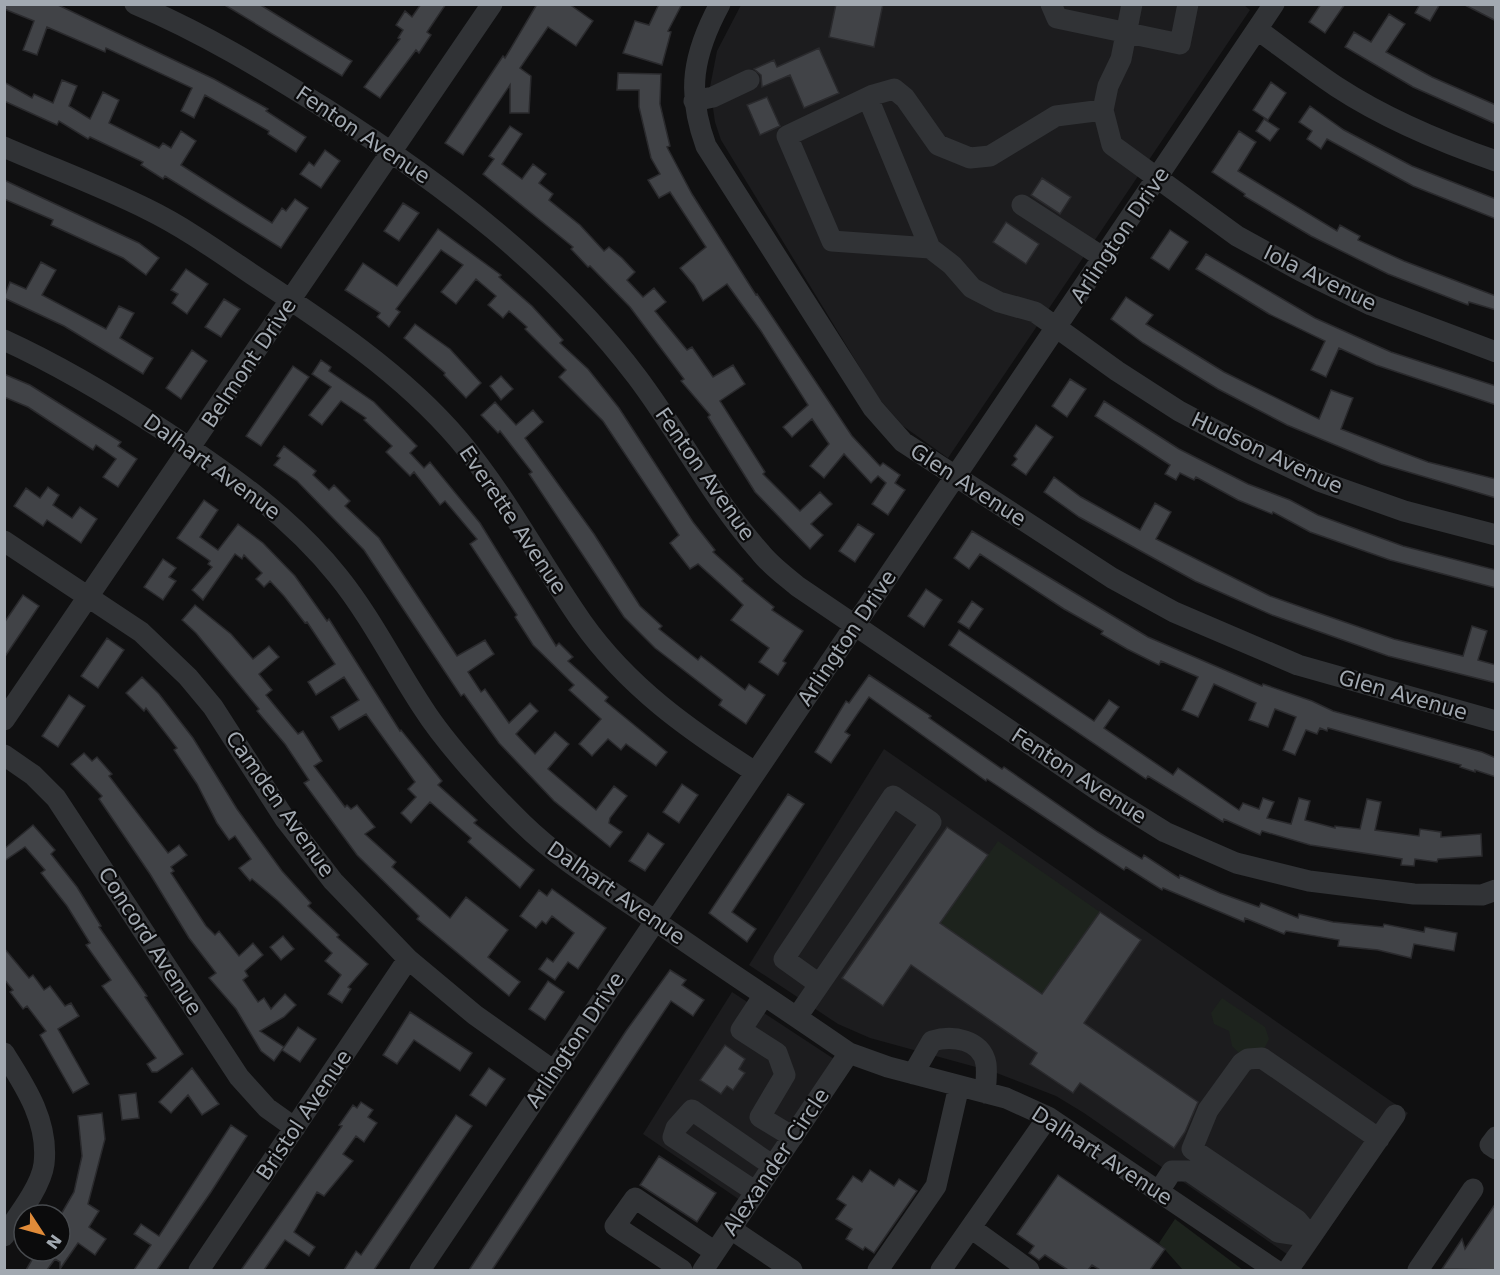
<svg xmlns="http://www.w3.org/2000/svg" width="1500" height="1275" font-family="'DejaVu Sans',sans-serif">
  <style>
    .built { fill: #1c1c1e }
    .green { fill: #1d231d }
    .building { fill: #414347; stroke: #2a2a2d; stroke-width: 1.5 }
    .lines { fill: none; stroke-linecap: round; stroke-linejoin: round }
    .minor { stroke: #313336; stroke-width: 21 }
    .labels { text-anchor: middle; stroke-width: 4.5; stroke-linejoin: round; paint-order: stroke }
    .street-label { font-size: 21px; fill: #a2a9b1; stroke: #0b0b0c }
  </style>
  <rect width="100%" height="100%" fill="#101011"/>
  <!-- built -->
  <path class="built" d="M1243,4L1250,10L948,458L903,426L879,399L721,140L715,122L710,87L717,51L741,5Z
    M884,749L1408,1113L1304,1266L1084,1113L1056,1096L994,1072L870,1038L838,1024L749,965Z
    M732,992L834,1059L740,1200L643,1134Z"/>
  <!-- green -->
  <path class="green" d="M998,841L1100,912L1042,994L940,923Z
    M1222,998L1265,1027L1269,1039L1262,1053L1242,1056L1232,1046L1229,1031L1214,1024L1211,1013Z
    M1175,1219L1243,1270H1183L1159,1243Z"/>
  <!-- building -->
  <path class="building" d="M4,4H56L214,79L268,109L266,111L306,137L296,152L268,134L269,131L205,95L194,118L181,111L192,88L106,48L105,52L47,27L37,55L23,50L34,21L4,9Z
    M223,4H259L352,61L342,76Z
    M421,4H446L427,32L431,35L419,53L416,50L380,98L364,87L400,39L398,38L403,30L396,25L405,11L412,17Z
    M537,4H569L593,21L576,46L548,27L520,68L531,76L529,113H510V85L463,155L445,143L503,56L505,58Z
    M659,4H682L668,31L671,32L662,65L623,53L635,21L649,25Z
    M836,4H883L874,47L829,37Z
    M1321,4H1345L1325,33L1309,22Z
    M1420,4H1440L1430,21L1415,13Z
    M1463,4H1496V21Z
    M1389,14L1405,24L1386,52L1432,77L1496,105V124L1413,87L1345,47L1354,32L1371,42Z
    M819,48L839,93L804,108L790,75L762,87L761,75L754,69L774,60L777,67Z
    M618,73L661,74L660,104L670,146L667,147L692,194L756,295L757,294L852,436L880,466L883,463L900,475L895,483L905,490L888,515L872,504L886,483L878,476L871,483L844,454L824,478L810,466L829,444L812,419L792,437L783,427L808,405L761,331L727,284L703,301L694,285L680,268L706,247L670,192L659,198L648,180L660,174L651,158L639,107V90H617Z
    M62,80L77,86L69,106L90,119L103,92L119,100L109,123L159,148L163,143L171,148L181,131L196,141L181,165L272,223L282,208L286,211L295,199L308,208L281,248L165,176L163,179L141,165L143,162L90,137L88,139L59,121L57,125L4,101V82L32,98L34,94L53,103Z
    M1271,82L1286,93L1268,120L1253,110Z
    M767,97L780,126L760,135L747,105Z
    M1310,106L1344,130L1412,166L1496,199V219L1413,186L1327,139L1321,149L1307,139L1312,131L1299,122Z
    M1264,119L1279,129L1270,141L1256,131Z
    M510,126L522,134L502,164L522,179L533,164L546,174L539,183L553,194L549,200L580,225L604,251L609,247L622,258L635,272L627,280L643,297L654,288L666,302L655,311L687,350L692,347L713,377L733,365L745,384L720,401L765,472L763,474L800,511L820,492L832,504L811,524L823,535L810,549L755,492L708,417L710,415L681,381L684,379L630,307L590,266L588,267L571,249L573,247L483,174L494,159L489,156Z
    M1239,131L1256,142L1238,171L1337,231L1340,225L1360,236L1358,240L1404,261L1496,296V310L1469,302L1468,305L1388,274L1311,236L1244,196L1245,194L1212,172Z
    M325,150L340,161L321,188L300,174L309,162L314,166Z
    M1042,178L1071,197L1060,214L1031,195Z
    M4,180L139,243L159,258L146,275L123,258L51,225L53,220L4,199Z
    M403,203L419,213L399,241L384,231Z
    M1006,222L1039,244L1026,264L993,242Z
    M438,229L501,275L499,277L532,306L563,340L560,343L588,369L619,408L693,522L715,550L713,552L743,579L742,581L774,607L772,610L803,631L783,661L786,663L778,675L759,662L769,648L731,620L743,605L737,599L698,564L690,569L670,543L679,535L603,421L559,377L566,370L525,329L527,327L509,311L503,318L488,305L496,296L476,279L456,304L441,292L463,265L441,250L396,309L400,312L389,327L377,317L380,313L345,290L363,263L397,286Z
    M1170,230L1188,242L1169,270L1151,258Z
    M1206,254L1315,318L1391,352L1496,386V405L1376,365L1339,348L1326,377L1311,370L1325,341L1269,314L1196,269Z
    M41,262L56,270L42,295L106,329L119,306L134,313L120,338L153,358L143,374L64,326L4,298L10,282L26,289Z
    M186,269L208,284L187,314L172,303L178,294L171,290Z
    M1126,297L1153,315L1146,324L1224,372L1319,419L1331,390L1353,398L1341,429L1428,462L1496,479V498L1381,464L1287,425L1218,389L1143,343L1111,319Z
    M224,299L240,309L221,337L205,327Z
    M415,324L450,349L481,383L466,398L444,375L445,373L404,338Z
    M192,350L207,361L181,399L166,388Z
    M321,360L331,367L329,371L374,402L417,446L410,453L424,468L430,462L480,523L556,646L559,643L573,657L568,661L608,697L605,701L667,752L656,766L626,744L621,750L608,739L592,756L579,744L601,719L569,690L574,685L533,645L515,617L517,615L470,544L477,539L445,501L440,505L414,472L410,476L386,452L392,446L364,420L366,418L341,401L322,425L309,415L331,387L312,374Z
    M293,366L309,377L261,446L246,436Z
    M4,374L30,385L121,442L118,446L137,459L118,487L103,477L116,459L96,445L93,450L28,407L4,397Z
    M501,376L513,389L501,400L490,386Z
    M1070,379L1086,389L1067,417L1052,406Z
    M1104,401L1179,449L1248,484L1290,500L1318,515L1403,546L1496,570V588L1390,560L1310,532L1273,512L1272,514L1238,500L1196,477L1194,480L1180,473L1176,480L1165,474L1170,465L1095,416Z
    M495,402L516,425L533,410L543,422L525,438L594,534L640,606L662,626L659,629L698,660L701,656L745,690L749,684L765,695L746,724L719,705L722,700L655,648L624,617L529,474L532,472L500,431L498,433L481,415Z
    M1036,425L1053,437L1026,475L1012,465L1017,459L1014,456Z
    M284,446L316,471L313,475L329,490L334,485L350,501L345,506L379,538L457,656L485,640L494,654L468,672L481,692L485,689L509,723L530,703L538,711L516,734L535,754L555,732L569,744L548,769L596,810L614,786L627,796L610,818L609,823L622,832L610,847L554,801L499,743L464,694L461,696L364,550L297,481L274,465L280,458L277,456Z
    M1054,477L1081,497L1140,530L1155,503L1171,512L1156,539L1270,596L1310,610L1394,639L1463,656L1472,626L1487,631L1478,660L1496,665V683L1388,656L1272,615L1195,581L1079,517L1044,492Z
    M48,487L59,495L53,505L72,518L80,507L97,519L81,543L47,520L43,526L14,506L26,488L40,498Z
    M204,500L218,510L200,537L218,550L238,524L263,543L295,576L327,621L329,619L400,731L401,730L442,781L438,785L477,820L474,823L534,870L520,888L468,842L471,838L430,802L411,823L401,813L416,797L408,789L415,782L366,714L339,730L331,717L359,700L344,677L316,695L308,682L335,664L307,622L305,623L284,596L270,581L264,587L256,579L262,573L244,555L242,559L235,554L203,600L192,590L212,567L208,564L210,561L177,538Z
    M858,524L874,534L855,562L839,551Z
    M972,531L1148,637L1262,686L1263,684L1312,701L1333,711L1482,752L1496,758V777L1475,770V772L1460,767L1461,765L1328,728L1327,731L1320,728L1317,734L1306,730L1295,755L1283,750L1296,717L1275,709L1268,727L1249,720L1256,703L1214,684L1198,717L1182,710L1198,677L1161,661L1159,665L1127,649L1101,634L1103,631L1064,609L980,554L969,569L954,558Z
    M163,559L176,568L169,577L176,581L163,600L144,587Z
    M926,589L942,600L924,627L908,616Z
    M23,595L39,606L4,658V623Z
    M972,601L983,609L969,629L958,622Z
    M195,605L231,634L253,659L269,646L279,657L259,674L272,690L266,695L298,734L303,731L322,761L314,766L345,807L347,805L351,809L357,805L375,827L365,834L396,862L392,867L450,918L466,897L508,930L488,957L520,982L509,996L417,919L419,916L357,855L304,783L309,780L285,744L257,711L259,709L196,633L182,620Z
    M959,630L1094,721L1109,700L1119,707L1104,728L1173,775L1178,768L1239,810L1243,803L1259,809L1263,798L1274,802L1267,818L1291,824L1299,798L1310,801L1305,820L1335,828V826L1360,829L1367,799L1381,802L1375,830L1419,836L1420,829L1441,832V837L1481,834L1482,856L1438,859L1437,862L1415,859L1414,866L1401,865L1402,859L1310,845L1262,831L1260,835L1224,819L1223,822L1148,776L1146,779L949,645Z
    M107,638L124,650L98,688L81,676Z
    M869,675L931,716L929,718L1002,769L1004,767L1098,832L1142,859L1144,855L1179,878L1180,875L1220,893L1259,907L1261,903L1298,918L1299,914L1333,922L1383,927L1384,924L1424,932L1425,927L1457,933L1454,951L1414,944L1411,958L1378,950L1338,946L1339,940L1286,931L1284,934L1245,918L1244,922L1163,888L1162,890L1126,867L1124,870L987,779L986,781L869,697L845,732L850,735L831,763L815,752L846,701L849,703Z
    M142,677L159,694L193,738L237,809L282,871L311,903L308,906L339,935L337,937L368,964L348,987L351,989L342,1003L328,994L341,975L325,961L332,953L278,901L252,879L250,881L239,868L251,859L235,836L229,840L217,823L197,784L174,750L177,748L146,708L144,711L126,693Z
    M69,695L85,706L58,747L42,736Z
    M84,753L92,761L97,757L112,774L109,776L168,853L179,845L187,855L171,867L174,871L171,873L206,926L215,935L219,931L239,956L253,943L263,955L245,971L248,976L243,980L258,1002L264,998L271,1009L285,994L296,1005L284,1017L260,1031L284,1047L274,1061L261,1051L236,1009L209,978L216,973L189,938L150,874L99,799L102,796L71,764Z
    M682,784L698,795L679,823L663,812Z
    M788,794L804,804L732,912L756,929L747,942L709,913Z
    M33,825L55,850L51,854L77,887L101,926L99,927L147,996L145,997L183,1054L157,1072H152L147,1064L156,1058L102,986L111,980L86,945L90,943L67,906L41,873L45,870L25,847L4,861V849Z
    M947,827L988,855L940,923L1042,994L1100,912L1141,940L1084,1023L1198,1102L1185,1132L1174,1148L1080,1083L1073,1093L1030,1064L1037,1053L911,965L883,1006L842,978Z
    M648,833L664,844L645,871L629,861Z
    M552,889L606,928L578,969L568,962L555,980L539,969L547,958L553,962L574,933L552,916L546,924L542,921L536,928L520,916L539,890L547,896Z
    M283,936L294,949L281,960L270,947Z
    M4,948L29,978L33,975L44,990L50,986L65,1006L71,1003L79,1016L58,1029L89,1084L73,1093L40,1035L46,1031L27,1006L23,1009L10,992L13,990L4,979Z
    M670,970L686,980L682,985L704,1000L693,1016L671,1001L492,1270H469L626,1031Z
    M548,981L564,992L545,1020L529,1009Z
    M410,1012L472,1053L460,1071L414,1040L397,1064L383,1055Z
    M298,1027L316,1039L300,1062L282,1050Z
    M725,1045L745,1059L739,1069L745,1073L733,1090L727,1086L721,1094L700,1080Z
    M192,1068L219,1104L202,1115L188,1095L171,1113L159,1102Z
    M489,1068L505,1079L486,1106L470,1095Z
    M136,1093L139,1118L122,1120L119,1095Z
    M361,1102L373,1110L368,1117L377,1123L364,1142L356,1136L343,1154L353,1161L324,1196L317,1192L294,1232L315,1247L309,1256L285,1240L264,1270H241L342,1126L339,1125L353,1105L357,1108Z
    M102,1113L105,1139L88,1204L99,1211L89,1227L106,1239L95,1255L78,1243L60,1269V1262L55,1259L47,1270H26L37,1251H60V1216L74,1192L82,1156L78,1116Z
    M456,1115L472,1126L374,1270H344L356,1251L361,1255Z
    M231,1125L247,1136L211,1192L157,1270H134L151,1245L134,1234L141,1224L159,1236Z
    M659,1156L716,1193L697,1222L640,1185Z
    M870,1170L894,1186L899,1179L917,1191L874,1253L865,1247L863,1250L846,1239L852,1229L836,1219L846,1205L837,1199L853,1176L862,1182Z
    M1058,1175L1165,1249L1150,1270H1100L1092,1265L1088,1270H1068L1045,1255L1039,1260L1029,1253L1034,1246L1017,1234Z
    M1496,1203V1270L1442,1269L1462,1239L1465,1249Z"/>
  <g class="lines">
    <!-- minor -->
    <path class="minor" d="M135,4C202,32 264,70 326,109C441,183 554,267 637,377C680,434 712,498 760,552C770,565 784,575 797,586L1096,789L1165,832L1236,863L1309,881L1414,894L1482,895L1496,890
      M720,4C693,54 686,92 706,146L873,408L903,442L1112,578L1174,612L1298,665L1496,721
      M1051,4L1057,18L1180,44L1188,4
      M1132,4L1121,59L1108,86L1103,110L1112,145L1237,236L1301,271L1371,305L1496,352
      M1258,30C1284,49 1310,69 1337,87C1386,119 1441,142 1496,161
      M868,98L930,248
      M694,101L713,97L749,80
      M1103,110L1056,116L990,156L970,158L938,145L905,98L894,89L873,95L787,136L832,241L930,248L952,265L972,288L999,302L1035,312L1117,371L1179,411L1249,448L1319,481L1404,511L1496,535
      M4,147C52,168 101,186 147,209C184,227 219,252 253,275C326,323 402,373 459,440C507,497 540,562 582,622C628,687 689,730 755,772
      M1022,205L1104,258
      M4,340C61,366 114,398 166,432C229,474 290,516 338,576C371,617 394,664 423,708C446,744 491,793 522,823C563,863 608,888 654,920C718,965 784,1008 849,1053L888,1067L1006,1098L1048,1117L1275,1270
      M4,541L141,632L188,677L213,707L285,819L333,881L408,959L475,1015L554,1071
      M4,720L492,4
      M4,755L33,775L56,798L239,1077L267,1108L295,1128
      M764,995L741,1030L777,1053L785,1075L760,1117L793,1137
      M797,1017L931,822L893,796L784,959L819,984
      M4,1053C25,1086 49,1122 44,1164C41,1187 17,1217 4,1236
      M913,1074L932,1041C952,1035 982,1039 986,1064C987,1073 986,1084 985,1093
      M1496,1137L1490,1145L1496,1149
      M1159,1191L1172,1171H1189L1278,1232L1311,1237
      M756,1192L673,1137L676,1128L692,1110L773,1166
      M971,1228L1029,1270
      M731,1229L792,1270
      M1311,1237L1297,1220L1192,1149L1208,1110L1242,1063L1248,1059L1262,1058L1379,1139
      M199,1270L408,959
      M420,1270L1274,4
      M682,1270L615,1226L635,1198L715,1252
      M703,1270L849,1053
      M878,1270L936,1186L959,1086
      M941,1270L1048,1117
      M1288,1270L1395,1115
      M1418,1270L1473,1189"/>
  </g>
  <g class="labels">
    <!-- street labels -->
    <g class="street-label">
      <text transform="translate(363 135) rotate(34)" y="7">Fenton Avenue</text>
      <text transform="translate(1120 235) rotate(-56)" y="7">Arlington Drive</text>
      <text transform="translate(1320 278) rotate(26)" y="7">Iola Avenue</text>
      <text transform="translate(249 363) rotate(-56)" y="7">Belmont Drive</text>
      <text transform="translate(1267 453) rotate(25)" y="7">Hudson Avenue</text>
      <text transform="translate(212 467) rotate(36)" y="7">Dalhart Avenue</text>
      <text transform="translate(705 474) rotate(55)" y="7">Fenton Avenue</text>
      <text transform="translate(968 485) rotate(33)" y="7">Glen Avenue</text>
      <text transform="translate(513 520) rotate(56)" y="7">Everette Avenue</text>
      <text transform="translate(847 638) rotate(-56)" y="7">Arlington Drive</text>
      <text transform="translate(1403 695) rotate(16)" y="7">Glen Avenue</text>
      <text transform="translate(1079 776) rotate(33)" y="7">Fenton Avenue</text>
      <text transform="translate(280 804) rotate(55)" y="7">Camden Avenue</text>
      <text transform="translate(616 893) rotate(35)" y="7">Dalhart Avenue</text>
      <text transform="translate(150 941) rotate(57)" y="7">Concord Avenue</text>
      <text transform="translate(575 1040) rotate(-56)" y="7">Arlington Drive</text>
      <text transform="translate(304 1115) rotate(-56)" y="7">Bristol Avenue</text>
      <text transform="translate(1102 1156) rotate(33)" y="7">Dalhart Avenue</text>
      <text transform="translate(776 1162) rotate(-56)" y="7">Alexander Circle</text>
    </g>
  </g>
  <!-- border -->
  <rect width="1500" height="1275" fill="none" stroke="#a2a9b1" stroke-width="12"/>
  <!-- north arrow -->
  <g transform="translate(42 1233) rotate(126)"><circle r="28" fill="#0b0b0c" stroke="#474a4e" stroke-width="1.5"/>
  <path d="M0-4.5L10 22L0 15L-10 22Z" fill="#e08b39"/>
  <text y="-9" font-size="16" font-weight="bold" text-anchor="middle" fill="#a2a9b1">N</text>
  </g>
</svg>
